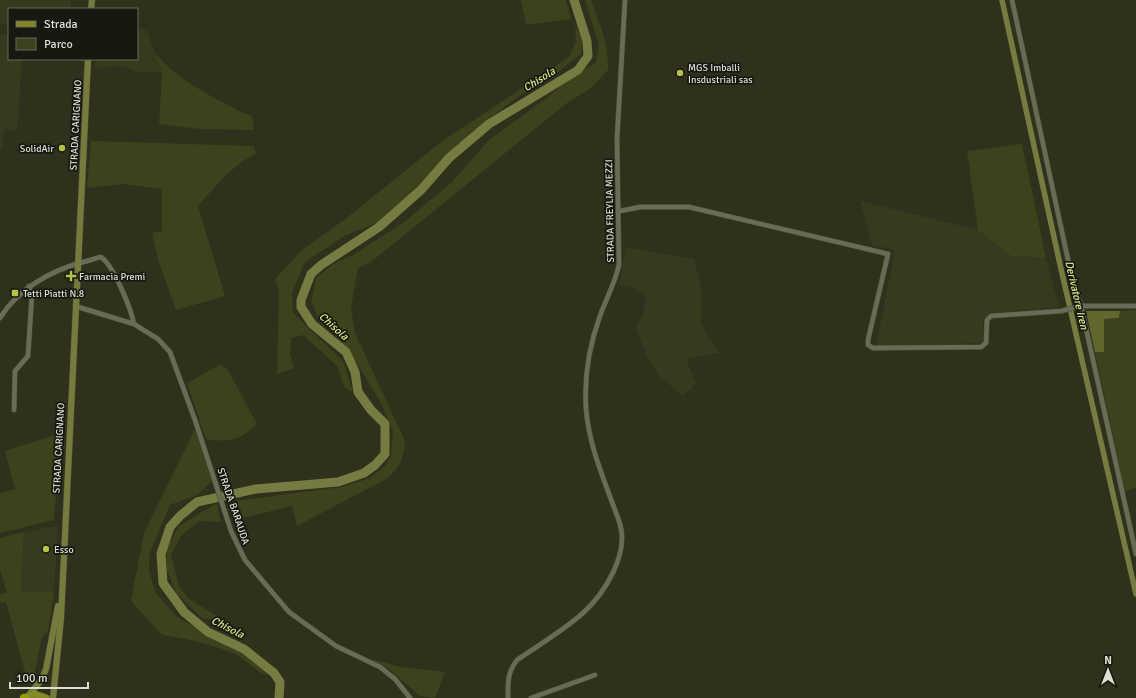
<svg xmlns="http://www.w3.org/2000/svg" width="1136" height="698" font-family="Signika,sans-serif">
  <style>
    .built { fill: #373a1f }
    .green { fill: #3d411c }
    .forest { fill: #62682d }
    .lines { fill: none; stroke-linecap: round; stroke-linejoin: round }
    .canal { stroke: #767c41; stroke-width: 5.5 }
    .river { stroke: #767c41; stroke-width: 9 }
    .minor-casing { stroke: #4a4c3b; stroke-width: 5.5 }
    .secondary-casing { stroke: #4a4c3b; stroke-width: 7 }
    .primary-casing { stroke: #4a4c3b; stroke-width: 8 }
    .motorway-casing { stroke: #4a4c3b; stroke-width: 9 }
    .minor { stroke: #686b55; stroke-width: 4.5 }
    .secondary { stroke: #767a3c; stroke-width: 6 }
    .primary { stroke: #838a23; stroke-width: 7 }
    .motorway { stroke: #959e01; stroke-width: 8 }
    .poi-dot { fill: #b7c147; stroke: #17180f; stroke-width: 1.5 }
    .labels { text-anchor: middle; stroke-width: 3.5; stroke-linejoin: round; paint-order: stroke }
    .poi-label { font-size: 10px; fill: #dddfd2; stroke: #17180f; text-anchor: start }
    .street-label { font-size: 10px; fill: #dddfd2; stroke: #17180f }
    .water-label { font-size: 11px; font-style: italic; fill: #dbe48c; stroke: #17180f }
  </style>
  <rect width="100%" height="100%" fill="#2f311d"/>
  <!-- built -->
  <path class="built" d="M0,0H71V9H9V25L0,24Z
    M137,27L147,31L162,72H137L125,67H105L98,70L95,66V59H137Z
    M0,34L9,35V59H22L17,131L4,129L2,149H0Z
    M860,201L978,230L1011,256L1046,258L1059,307L991,313L983,318V343L876,346L895,250L872,245Z
    M626,247L694,259L702,291L701,322L708,337L721,353L686,359L696,383L683,396L659,376L647,357L636,328L642,316L646,298L637,289L619,284Z
    M57,526L58,528L54,592H21L24,532Z"/>
  <!-- green -->
  <path class="green" d="M521,0H566L571,19L526,25Z
    M585,0H591C600,24 609,45 608,70L591,88L567,103L371,262L358,268L351,308L355,333L405,441C403,460 401,465 388,478L297,526L292,506L234,520L227,502L342,487L370,478L385,466L391,455L393,431L381,403L359,367L340,340L319,320L311,302L316,278L333,264L353,255L404,222L451,183L489,140L548,97L564,83L596,62L599,45Z
    M575,27L582,36L581,54L557,73L513,100L468,137L397,207L377,223L346,235L305,262L292,293L293,313L343,361L353,392L345,388L337,366L303,335L291,338L290,353L294,368L277,374L279,291L275,279L302,250L344,220L441,142L569,57L576,41Z
    M155,53C178,81 212,96 243,113L252,116L254,130L199,129L159,124L162,72Z
    M91,141L254,146L256,154C231,166 216,186 198,206L225,296L176,310L158,260L152,233L162,231V189L124,184L87,188Z
    M1022,144L1046,258L1011,256L978,230L967,151Z
    M1136,310V487L1125,492L1095,352L1104,351V319L1119,318L1120,311Z
    M221,364L228,370L257,424C240,440 229,443 206,439L187,383Z
    M196,427L212,481L197,495L170,505L149,555V570L155,592L178,618L242,651L268,675C255,672 248,661 237,655C212,644 189,639 162,635L131,601L144,533Z
    M61,433L54,520L0,533V493L15,489L5,451Z
    M217,503L221,522L199,521L181,536L171,555L179,587L189,599L229,623L202,618L176,593L166,568L167,548L179,526Z
    M24,532L21,591L54,592L48,631L42,637L35,672L28,683L6,602L0,603V594L7,593L0,570V538Z
    M371,659L401,667L445,672L435,698L420,696L389,669Z"/>
  <!-- forest -->
  <path class="forest" d="M1086,311H1120L1119,318L1104,319V352H1095Z"/>
  <g class="lines">
    <!-- canal -->
    <path class="canal" d="M1002,0L1061,269L1136,594"/>
    <!-- river -->
    <path class="river" d="M279,698L280,682L274,673L244,649L208,632L184,612L163,583L161,554L170,527L180,516L197,502L256,489L338,482L364,473L375,465L385,454V424L371,410L358,392L355,372L346,352L312,324L301,307V300L311,274L321,265L379,227L421,190L449,158L489,124L578,70L588,56L587,41L574,0"/>
    <defs>
      <path id="minor" d="M1012,0L1070,269L1081,306L1136,554
        M620,211L640,207H689L888,254L868,340V345L873,348L981,347L986,343L987,320L991,316L1061,311L1081,306H1136
        M75,306L134,324L158,339L170,352L195,420L231,531L245,560L289,612L336,646L380,667L395,679L410,698
        M0,318C18,289 50,271 83,262C89,261 95,258 101,257C114,266 131,309 134,324
        M14,410L15,371L28,356L32,293L29,286
        M508,698C508,683 507,673 517,660C539,645 564,630 583,613C605,593 629,554 620,524C607,486 589,449 586,408C584,376 589,346 600,316C606,299 615,283 619,265L617,139L625,0
        M531,698L595,675"/>
      <path id="secondary" d="M91,9L92,0
        M29,695L42,679L46,669L58,606
        M53,698L61,618L88,59"/>
      <path id="primary" d="M25,698L34,694L46,698"/>
      <path id="motorway" d="M24,698H25"/>
    </defs>
    <!-- minor casing -->
    <use href="#minor" class="minor-casing"/>
    <!-- secondary casing -->
    <use href="#secondary" class="secondary-casing"/>
    <!-- primary casing -->
    <use href="#primary" class="primary-casing"/>
    <!-- motorway casing -->
    <use href="#motorway" class="motorway-casing"/>
    <!-- minor -->
    <use href="#minor" class="minor"/>
    <!-- secondary -->
    <use href="#secondary" class="secondary"/>
    <!-- primary -->
    <use href="#primary" class="primary"/>
    <!-- motorway -->
    <use href="#motorway" class="motorway"/>
  </g>
  <!-- markers -->
  <g class="poi-dot">
    <circle cx="680" cy="73" r="4"/>
    <circle cx="62" cy="148" r="4"/>
    <path d="M69 270h4v4h4v4h-4v4h-4v-4h-4v-4h4z"/>
    <rect x="11" y="289" width="8" height="8" rx="2"/>
    <circle cx="46" cy="549" r="4"/>
  </g>
  <g class="labels">
    <!-- poi labels -->
    <g class="poi-label">
      <text x="688" y="71">MGS Imballi<tspan x="688" dy="12">Insdustriali sas</tspan></text>
      <text x="54" y="152" text-anchor="end">SolidAir</text>
      <text x="79" y="280">Farmacia Premi</text>
      <text x="23" y="297">Tetti Piatti N.8</text>
      <text x="54" y="553">Esso</text>
    </g>
    <!-- street labels -->
    <g class="street-label">
      <text transform="translate(75 125) rotate(-87)" y="4">STRADA CARIGNANO</text>
      <text transform="translate(609 211) rotate(-91)" y="4">STRADA FREYLIA MEZZI</text>
      <text transform="translate(58 448) rotate(-87)" y="4">STRADA CARIGNANO</text>
      <text transform="translate(234 506) rotate(71)" y="4">STRADA BARAUDA</text>
    </g>
    <!-- water labels -->
    <g class="water-label">
      <text transform="translate(539 79) rotate(-32)" y="4">Chisola</text>
      <text transform="translate(1077 295) rotate(77)" y="4">Derivatore Iren</text>
      <text transform="translate(334 326) rotate(42)" y="4">Chisola</text>
      <text transform="translate(228 627) rotate(27)" y="4">Chisola</text>
    </g>
  </g>
  <!-- legend -->
  <rect x="8" y="8" width="130" height="52" fill="#17180f" stroke="#66685d"/>
  <rect x="16" y="21" width="20" height="6" fill="#838a23" stroke="#66685d"/>
  <text x="44" y="28" font-size="12" fill="#dddfd2">Strada</text>
  <rect x="16" y="38" width="20" height="12" fill="#3d411c" stroke="#66685d"/>
  <text x="44" y="48" font-size="12" fill="#dddfd2">Parco</text>
  <!-- north arrow -->
  <g transform="translate(1108 670)" stroke="#17180f" stroke-width="3" paint-order="stroke">
  <path d="M0-3L7 15L0 10L-7 15Z" fill="#dddfd2"/>
  <text y="-6" font-size="11" font-weight="bold" text-anchor="middle" fill="#dddfd2">N</text>
  </g>
  <!-- scale -->
  <path d="M10 682v6h78v-6" fill="none" stroke="#dddfd2" stroke-width="2"/>
  <text x="16" y="682" font-size="12" fill="#dddfd2" stroke="#17180f" stroke-width="3" paint-order="stroke">100 m</text>
</svg>
